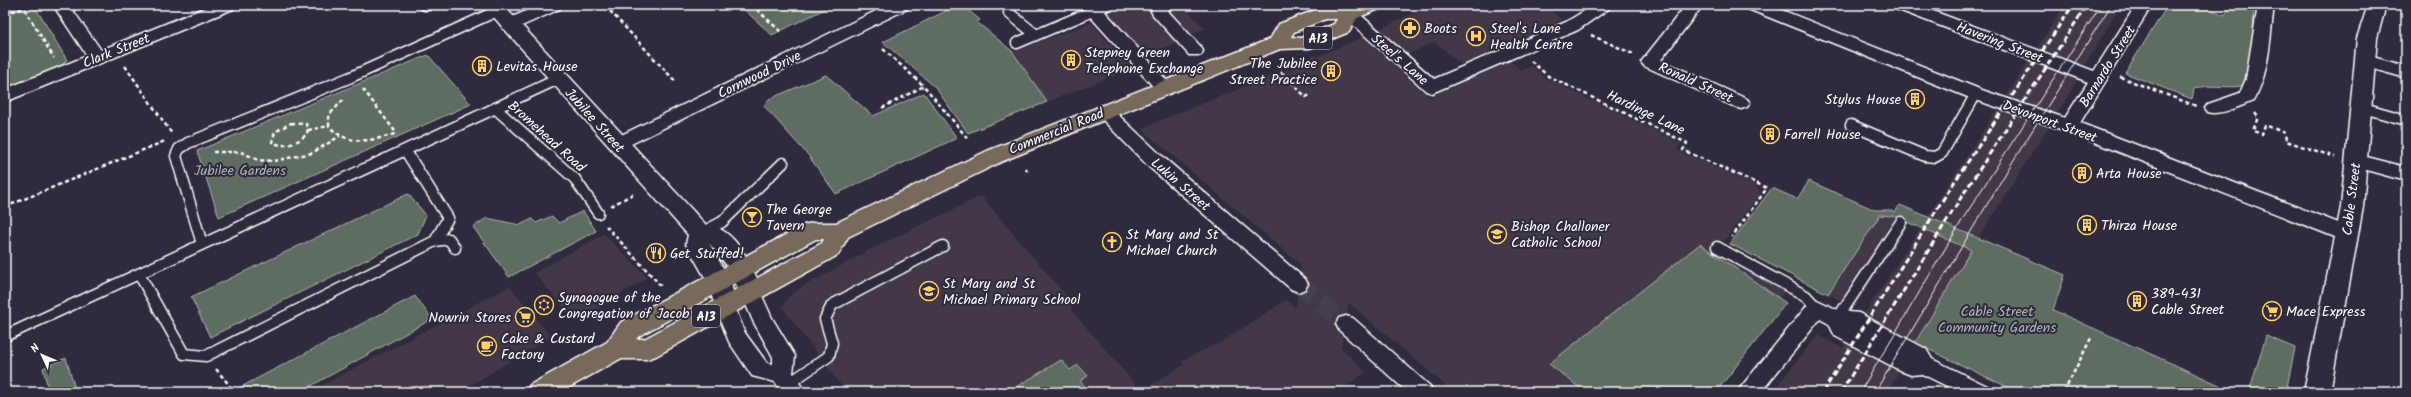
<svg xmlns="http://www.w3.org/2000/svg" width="2411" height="397" font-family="Kalam,sans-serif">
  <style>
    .built { fill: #423946 }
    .green { fill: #5e6c62; stroke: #aeb6b0 }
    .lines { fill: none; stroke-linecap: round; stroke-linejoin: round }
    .street-tunnel { stroke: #443f50; stroke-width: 19; stroke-dasharray: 19 10; stroke-linecap: butt }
    .lane-casing { stroke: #fff; stroke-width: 13 }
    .street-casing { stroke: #fff; stroke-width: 3 }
    .secondary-casing { stroke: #fff; stroke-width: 3 }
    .highway-casing { stroke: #fff; stroke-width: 3 }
    .path { stroke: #fff; stroke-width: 2.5; stroke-dasharray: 4 3; stroke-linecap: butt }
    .lane { stroke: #2f2a3d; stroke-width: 10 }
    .street { fill: #2f2a3d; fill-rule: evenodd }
    .secondary { fill: #2f2a3d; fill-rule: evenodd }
    .highway { fill: #77695c; fill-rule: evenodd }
    .tram { stroke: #fff; stroke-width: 1 }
    .rail { stroke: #fff; stroke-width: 3; stroke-dasharray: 6 3; stroke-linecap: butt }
    .labels { text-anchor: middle; stroke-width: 4; stroke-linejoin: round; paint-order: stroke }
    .shield { fill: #2f2a3d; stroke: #c1bfc5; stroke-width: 1 }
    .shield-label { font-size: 13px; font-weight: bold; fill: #fff }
    .poi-label { font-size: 14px; fill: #fff; stroke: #2f2a3d; text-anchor: start }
    .street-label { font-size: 14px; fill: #fff; stroke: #2f2a3d }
    .park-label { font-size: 14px; fill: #aeb6b0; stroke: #2f2a3d }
  </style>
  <rect width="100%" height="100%" fill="#2f2a3d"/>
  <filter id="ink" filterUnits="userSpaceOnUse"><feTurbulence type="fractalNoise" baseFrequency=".025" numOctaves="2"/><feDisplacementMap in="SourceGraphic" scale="8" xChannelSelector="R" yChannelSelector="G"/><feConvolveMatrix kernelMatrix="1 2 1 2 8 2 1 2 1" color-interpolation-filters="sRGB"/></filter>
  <g filter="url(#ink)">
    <!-- built -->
    <path class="built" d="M1100,5H1202L1188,11L1205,29L1188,35L1190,38L1145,55Z
      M1431,5H1544L1562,20L1462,65L1435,42L1406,55L1376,31Z
      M2065,5H2120L2065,101L1971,250L1887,392H1772L1818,335L1842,348Z
      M1092,23L1131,69L1047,102L1012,51Z
      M1363,37L1430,98L1452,86L1510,61L1521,70L1532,66L1546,78L1681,143L1677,150L1757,186L1760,194L1720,246L1790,287L1779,298L1786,303L1716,392H1453L1349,303L1341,347L1366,372L1338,392H846L782,307L790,295L802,287L873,248L981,196L1070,300L1072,311L1141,391L1183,365L1181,361L1221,342L1286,300L1296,308L1301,265L1144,131V128L1156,122L1287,70L1292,68L1290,65L1301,61L1314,55L1316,57Z
      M1880,215L1893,216L1910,223L1854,308L1828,294Z
      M604,234L646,276L644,280L576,322L534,273Z
      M510,286L551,337L459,392H309Z"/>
    <!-- green -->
    <path class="green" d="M12,5H34L67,60L60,67L5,90V7Z
      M739,5H831V6L772,35Z
      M958,5H962L980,20L977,22L1012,51L1047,102L968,133L935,87L883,42Z
      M2168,5H2199L2225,15L2231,5H2254L2253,30L2256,31L2249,84C2230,91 2212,82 2194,89L2192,99L2125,73Z
      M428,55L471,104L219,217L197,151Z
      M826,75L873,116L924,93L957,138L836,194L808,155L764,106L769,99Z
      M1809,181L1875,210H1889L1895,212L1900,205L2065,275L2053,310L2235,392H2018L1915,343L1971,250L1893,216L1880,215L1828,294L1730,244L1772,188L1797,199Z
      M408,194L426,215L418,234L210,337L191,297Z
      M583,211L596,231L509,277L473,227L487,218L520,225L532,219L536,223L552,216L559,223Z
      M1700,244L1786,303L1716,392H1585L1549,364Z
      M415,296L432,319L300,392H240L237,389Z
      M2266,336L2295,348L2286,392H2249Z
      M66,358L76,392H49L43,368Z
      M1061,360L1070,370L1078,365L1088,376L1080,381L1089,391L1008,392Z"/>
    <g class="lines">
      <!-- street-tunnel -->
      <path class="street-tunnel" d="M1298,284L1346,324"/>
      <defs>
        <path id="lane" d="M425,5H428
          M1009,13L1035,34
          M1017,43L1107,5
          M2360,107L2406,120
          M495,108L575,179L598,213
          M1851,125L1925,156L1935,157L1942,153L1976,94
          M701,233L722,222L783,163
          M435,241L449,239L455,248
          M202,244L176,156L179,149L188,143L351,77L497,11
          M1717,247L1806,296L1817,308
          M139,274L184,354L206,356L435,241L448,218L405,150
          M1837,319L1901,222
          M5,336L558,79
          M788,384L829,356L832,343L825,319L832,305L943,246"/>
        <path id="street" d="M53,5H69L101,50L212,5H235L233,9L5,102V89L87,56Z
          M540,5H562L560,9L515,29H503L501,25L503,21Z
          M888,5H909L907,9L623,148L617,150L611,148L608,144L611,140Z
          M1094,5L1100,6L1170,84L1173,88L1170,92L1164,94L1158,92L1088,14L1086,10L1088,6Z
          M1155,5H1172L1168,11L1201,47L1203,51L1201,55H1189L1153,15L1151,11Z
          M1594,5H1614L1578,30L1432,93L1426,91L1341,14L1343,10H1355L1434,79L1566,22Z
          M1686,5H1703L1661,60L1747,99L1750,103L1747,107L1741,109L1735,107L1644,66L1641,62Z
          M1746,5H1769L1982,90L2065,118L2088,82L1896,9L1894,5H1917L2094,71L2136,5H2152L2080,123L2354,229L2357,234L2354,239L2347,241L2340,239L2063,130L1970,98L1748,9Z
          M2258,5H2274C2270,36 2270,74 2253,101C2240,106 2221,116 2208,112L2205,108L2208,104L2240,93L2246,79Z
          M2365,55L2406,66V78L2359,65L2356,61L2359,57Z
          M1104,105L1110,107L1162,156L1305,279L1308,284L1305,289L1298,292L1291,289L1148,166L1098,115L1095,111L1098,107Z
          M2355,154L2406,167V181L2348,165L2346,160L2348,155Z
          M751,285L758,287L772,318L795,356L793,373L805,392H782L775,382L752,376L729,342L715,306L718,300L725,298L732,300L745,333L767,363L773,364V357L753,321L741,293L744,287Z
          M1817,300L1840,311L1859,313L1926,349L1932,359L1987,386L1990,392H1959L1922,374L1911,375L1903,372L1835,336L1829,324L1820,319L1761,392H1737L1810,302Z
          M1346,316L1353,318L1430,386L1433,392H1407L1339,330L1336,324L1339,318Z"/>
        <path id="secondary" d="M483,5H503L706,225C736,227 753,268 763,293L759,299L751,302L743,299L728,267L709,243L730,280L737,306L733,312L725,315L717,312L707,281L686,244L688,235Z
          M2368,5H2386L2377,38L2363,207L2330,392H2304L2341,207L2357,38Z"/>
        <path id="highway" d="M1355,5H1381L1379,9L1357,18L1349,32L1310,48L1280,49L1003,161L848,237L838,255L656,356L647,359H620L561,392H526L530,385L607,342L621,322L804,225L812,223H836L987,151L1270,39L1279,24L1323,7L1347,8ZM1325,19H1337L1334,24L1301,38L1291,37L1294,32ZM816,239H824L822,243L644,339H636L639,336Z"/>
      </defs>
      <!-- lane casing -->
      <use href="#lane" class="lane-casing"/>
      <!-- street casing -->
      <use href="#street" class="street-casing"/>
      <!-- secondary casing -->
      <use href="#secondary" class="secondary-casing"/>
      <!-- highway casing -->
      <use href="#highway" class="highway-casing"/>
      <!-- path -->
      <path class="path" d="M752,5L780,31
        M610,11L675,81
        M5,13L24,8L54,58
        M1591,35L1633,54
        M883,49L924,86L969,140
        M1531,61L1548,76L1687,143L1683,150L1767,188L1732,237
        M125,66L172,134
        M1281,72L1306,97L1312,94
        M2120,77L2196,106
        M363,89L397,134
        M343,100L329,115V126C347,147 374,141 397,133
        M882,108L924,86
        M2255,113L2258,117L2253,131L2262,134L2265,125L2285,133L2286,141L2335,157
        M291,123L306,124L308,127L307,134C297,143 285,149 272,142L275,132Z
        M308,130L329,126
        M213,152H241L258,160L274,161L312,153L340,136
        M1025,168L1028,171
        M611,206L635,193
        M5,207L165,141
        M606,226L662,287
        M216,369L235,392
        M2064,392L2092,336"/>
      <!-- lane -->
      <use href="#lane" class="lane"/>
      <!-- street -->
      <use href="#street" class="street"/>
      <!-- secondary -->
      <use href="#secondary" class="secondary"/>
      <!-- highway -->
      <use href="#highway" class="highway"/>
      <!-- tram -->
      <path class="tram" d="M1860,392L1964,217L2101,5
        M1875,392L2010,166L2111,5"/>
      <!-- rail -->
      <path class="rail" d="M1823,392L1949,190L2073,5
        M1841,392L1962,196L2087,5"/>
    </g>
  </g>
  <!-- icons -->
  <defs>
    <symbol id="pharmacy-ring" viewBox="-11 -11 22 22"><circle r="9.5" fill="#2f2a3d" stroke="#ffd166" stroke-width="1.5"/><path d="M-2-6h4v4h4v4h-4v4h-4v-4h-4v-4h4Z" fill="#ffd166"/></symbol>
    <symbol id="hospital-ring" viewBox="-11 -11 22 22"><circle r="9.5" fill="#2f2a3d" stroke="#ffd166" stroke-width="1.5"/><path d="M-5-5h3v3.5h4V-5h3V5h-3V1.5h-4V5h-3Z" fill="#ffd166"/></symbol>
    <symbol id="building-ring" viewBox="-11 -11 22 22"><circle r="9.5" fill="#2f2a3d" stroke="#ffd166" stroke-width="1.5"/><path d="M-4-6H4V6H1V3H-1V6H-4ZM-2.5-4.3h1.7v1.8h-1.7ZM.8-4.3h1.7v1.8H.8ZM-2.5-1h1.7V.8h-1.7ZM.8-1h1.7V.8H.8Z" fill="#ffd166"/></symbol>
    <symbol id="bar-ring" viewBox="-11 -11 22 22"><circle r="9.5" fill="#2f2a3d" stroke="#ffd166" stroke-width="1.5"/><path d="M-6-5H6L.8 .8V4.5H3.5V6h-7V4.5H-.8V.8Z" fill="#ffd166"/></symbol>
    <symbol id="school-ring" viewBox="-11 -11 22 22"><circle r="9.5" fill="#2f2a3d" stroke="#ffd166" stroke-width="1.5"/><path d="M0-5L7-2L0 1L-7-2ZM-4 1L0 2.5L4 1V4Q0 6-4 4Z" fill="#ffd166"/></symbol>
    <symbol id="church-ring" viewBox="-11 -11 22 22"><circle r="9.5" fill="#2f2a3d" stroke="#ffd166" stroke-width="1.5"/><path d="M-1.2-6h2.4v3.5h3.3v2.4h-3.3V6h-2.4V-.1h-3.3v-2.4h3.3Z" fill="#ffd166"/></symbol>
    <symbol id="restaurant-ring" viewBox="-11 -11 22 22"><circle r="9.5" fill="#2f2a3d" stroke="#ffd166" stroke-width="1.5"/><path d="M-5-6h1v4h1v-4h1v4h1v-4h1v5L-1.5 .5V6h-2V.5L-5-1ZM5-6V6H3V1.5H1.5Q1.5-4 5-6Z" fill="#ffd166"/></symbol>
    <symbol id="synagogue-ring" viewBox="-11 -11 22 22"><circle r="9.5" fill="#2f2a3d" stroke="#ffd166" stroke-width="1.5"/><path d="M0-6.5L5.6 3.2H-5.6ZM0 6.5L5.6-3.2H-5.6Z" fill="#ffd166"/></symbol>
    <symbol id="supermarket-ring" viewBox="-11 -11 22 22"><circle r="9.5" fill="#2f2a3d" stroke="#ffd166" stroke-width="1.5"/><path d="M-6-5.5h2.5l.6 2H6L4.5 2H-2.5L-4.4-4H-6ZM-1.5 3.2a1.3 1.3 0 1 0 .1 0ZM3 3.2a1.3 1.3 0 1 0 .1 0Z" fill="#ffd166"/></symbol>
    <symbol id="cafe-ring" viewBox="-11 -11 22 22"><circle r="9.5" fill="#2f2a3d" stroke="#ffd166" stroke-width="1.5"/><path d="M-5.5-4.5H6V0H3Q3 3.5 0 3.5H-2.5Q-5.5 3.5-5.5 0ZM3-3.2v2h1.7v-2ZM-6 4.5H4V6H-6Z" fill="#ffd166"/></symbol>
  </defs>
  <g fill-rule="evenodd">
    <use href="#pharmacy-ring" x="1399" y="17" width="22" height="22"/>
    <use href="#hospital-ring" x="1465" y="25" width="22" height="22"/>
    <use href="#building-ring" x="1060" y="49" width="22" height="22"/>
    <use href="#building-ring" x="471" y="55" width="22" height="22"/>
    <use href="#building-ring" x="1320" y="60" width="22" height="22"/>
    <use href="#building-ring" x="1904" y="88" width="22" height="22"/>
    <use href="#building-ring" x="1759" y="123" width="22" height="22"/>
    <use href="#building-ring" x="2071" y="162" width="22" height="22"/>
    <use href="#bar-ring" x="741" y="206" width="22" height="22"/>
    <use href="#building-ring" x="2076" y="214" width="22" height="22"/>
    <use href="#school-ring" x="1486" y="223" width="22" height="22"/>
    <use href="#church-ring" x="1101" y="231" width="22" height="22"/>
    <use href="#restaurant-ring" x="645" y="242" width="22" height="22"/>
    <use href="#school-ring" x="918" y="280" width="22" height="22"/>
    <use href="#building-ring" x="2126" y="290" width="22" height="22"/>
    <use href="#synagogue-ring" x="533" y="294" width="22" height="22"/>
    <use href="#supermarket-ring" x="2261" y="300" width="22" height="22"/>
    <use href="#supermarket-ring" x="514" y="306" width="22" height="22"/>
    <use href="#cafe-ring" x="476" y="335" width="22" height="22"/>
  </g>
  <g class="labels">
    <!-- shield labels -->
    <g class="shield">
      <rect x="1304" y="27" width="28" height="22" rx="3"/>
      <rect x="692" y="305" width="28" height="22" rx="3"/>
    </g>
    <g class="shield-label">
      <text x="1318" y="43">A13</text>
      <text x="706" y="321">A13</text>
    </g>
    <!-- poi labels -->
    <g class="poi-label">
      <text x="1424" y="33">Boots</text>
      <text x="1490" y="33">Steel's Lane<tspan x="1490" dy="16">Health Centre</tspan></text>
      <text x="1085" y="57">Stepney Green<tspan x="1085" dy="16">Telephone Exchange</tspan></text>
      <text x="1317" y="68" text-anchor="end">The Jubilee<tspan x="1317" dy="16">Street Practice</tspan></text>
      <text x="496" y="71">Levitas House</text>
      <text x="1901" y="104" text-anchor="end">Stylus House</text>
      <text x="1784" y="139">Farrell House</text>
      <text x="2096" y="178">Arta House</text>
      <text x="766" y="214">The George<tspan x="766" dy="16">Tavern</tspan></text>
      <text x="2101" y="230">Thirza House</text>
      <text x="1511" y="231">Bishop Challoner<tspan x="1511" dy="16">Catholic School</tspan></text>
      <text x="1126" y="239">St Mary and St<tspan x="1126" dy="16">Michael Church</tspan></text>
      <text x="670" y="258">Get Stuffed!</text>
      <text x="943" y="288">St Mary and St<tspan x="943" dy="16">Michael Primary School</tspan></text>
      <text x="2151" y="298">389-431<tspan x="2151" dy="16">Cable Street</tspan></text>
      <text x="558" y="302">Synagogue of the<tspan x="558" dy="16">Congregation of Jacob</tspan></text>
      <text x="2286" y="316">Mace Express</text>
      <text x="511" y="322" text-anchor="end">Nowrin Stores</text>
      <text x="501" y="343">Cake &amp; Custard<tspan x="501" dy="16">Factory</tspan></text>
    </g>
    <!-- street labels -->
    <g class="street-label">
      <text transform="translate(2000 42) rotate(21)" y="5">Havering Street</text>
      <text transform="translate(116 50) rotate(-22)" y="5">Clark Street</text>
      <text transform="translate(1400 59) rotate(41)" y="5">Steel's Lane</text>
      <text transform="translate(2107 66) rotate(-58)" y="5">Barnardo Street</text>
      <text transform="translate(759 74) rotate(-26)" y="5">Cornwood Drive</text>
      <text transform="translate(1696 82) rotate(24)" y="5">Ronald Street</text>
      <text transform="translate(1646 112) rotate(26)" y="5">Hardinge Lane</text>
      <text transform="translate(595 120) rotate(48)" y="5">Jubilee Street</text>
      <text transform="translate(2050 121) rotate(20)" y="5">Devonport Street</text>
      <text transform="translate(1056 131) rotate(-22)" y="5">Commercial Road</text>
      <text transform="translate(547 136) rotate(42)" y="5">Bromehead Road</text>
      <text transform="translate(1181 184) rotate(41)" y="5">Lukin Street</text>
      <text transform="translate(2351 199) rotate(-83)" y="5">Cable Street</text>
    </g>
    <!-- park labels -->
    <g class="park-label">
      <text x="240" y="175">Jubilee Gardens</text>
      <text x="1997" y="316">Cable Street<tspan x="1997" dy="16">Community Gardens</tspan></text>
    </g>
  </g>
  <!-- margin -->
  <rect width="2411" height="397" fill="none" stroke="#2f2a3d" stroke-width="20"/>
  <rect x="10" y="10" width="2391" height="377" fill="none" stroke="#fff" stroke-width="1.5" filter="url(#ink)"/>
  <!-- north arrow -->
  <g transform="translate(42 355) rotate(314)" stroke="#2f2a3d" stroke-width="3" paint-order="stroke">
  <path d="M0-3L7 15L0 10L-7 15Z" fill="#ffffff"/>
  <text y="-6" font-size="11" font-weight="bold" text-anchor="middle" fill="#ffffff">N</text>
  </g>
</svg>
